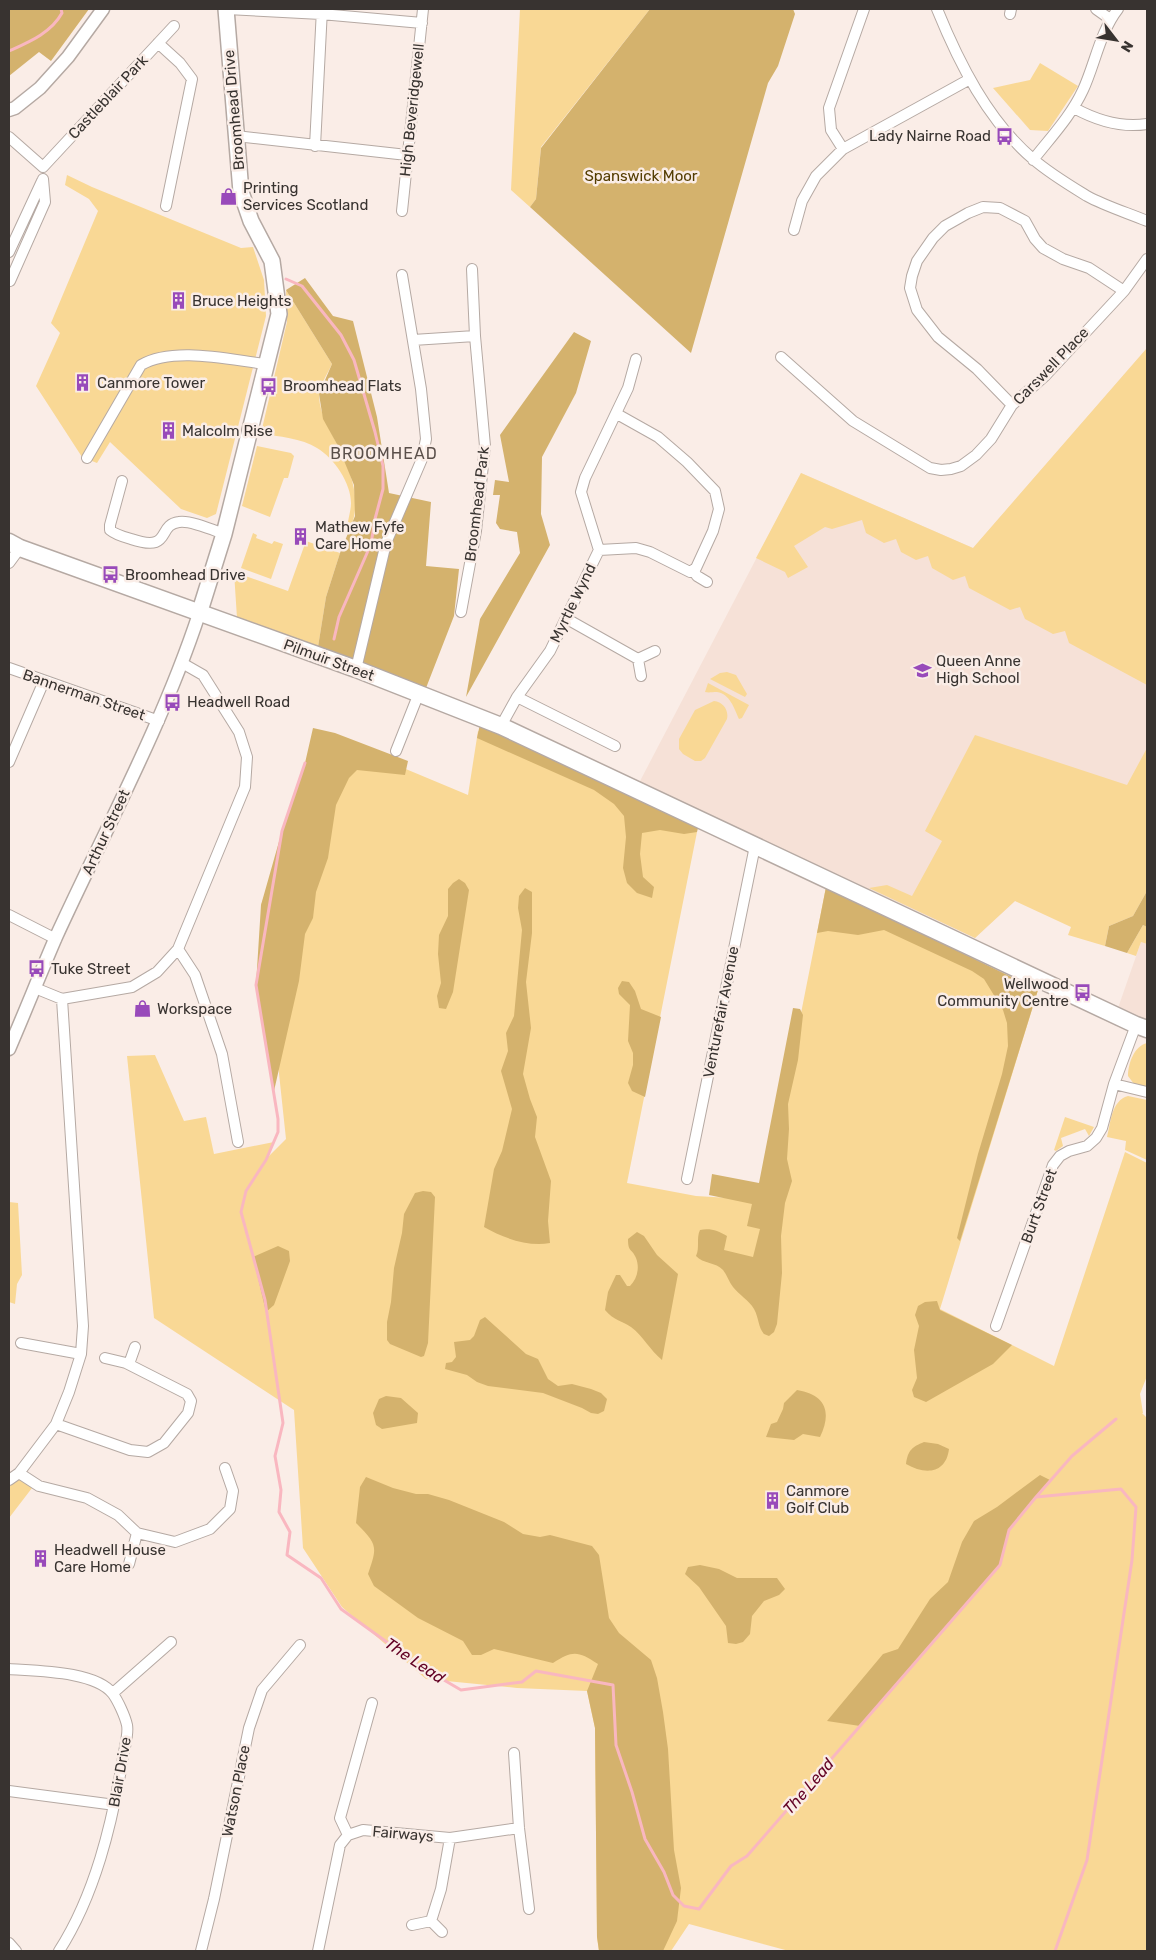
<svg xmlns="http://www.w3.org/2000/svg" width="1156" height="1960" font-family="Rubik,sans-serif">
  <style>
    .built { fill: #f6e1d7 }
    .green { fill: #f9d895 }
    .forest { fill: #d4b26d }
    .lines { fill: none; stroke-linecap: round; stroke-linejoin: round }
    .stream { stroke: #f9b7c0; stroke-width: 3 }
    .minor-casing { stroke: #b5a9a3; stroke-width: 12 }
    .tertiary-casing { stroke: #b5a9a3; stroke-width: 15 }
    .secondary-casing { stroke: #b5a9a3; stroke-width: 18 }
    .primary-casing { stroke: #b5a9a3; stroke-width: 19 }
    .minor { stroke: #fff; stroke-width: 10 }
    .tertiary { stroke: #fff; stroke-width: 12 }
    .secondary { stroke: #fff; stroke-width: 15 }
    .primary { stroke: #fff; stroke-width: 16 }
    .labels { text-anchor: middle; stroke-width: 5; stroke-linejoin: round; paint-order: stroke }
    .street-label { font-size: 15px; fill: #383330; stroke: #faede7 }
    .poi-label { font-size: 15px; fill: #383330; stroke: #faede7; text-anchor: start }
    .park-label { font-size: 15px; fill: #543d02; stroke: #faede7 }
    .neighbourhood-label { font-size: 16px; letter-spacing: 1px; fill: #5a4f4a; stroke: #faede7 }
    .water-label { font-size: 16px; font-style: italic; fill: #620123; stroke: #faede7 }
  </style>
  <rect width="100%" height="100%" fill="#faede7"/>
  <!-- built -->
  <path class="built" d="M1147,348V832L1015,901L975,938L639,783L801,473L973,548Z
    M1141,942L1147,944V1020L1118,1008Z"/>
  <!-- green -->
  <path class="green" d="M520,9H650L541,147L536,199L530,207L511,190Z
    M1040,63L1078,86L1048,131L1030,130L993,88L1030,80Z
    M67,175L92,187L241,248L253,247L264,280L266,316L216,514L207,518L181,509L110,442L97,463L82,457L36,386L60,333L51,323L98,211L89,199L65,185Z
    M286,290L332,364C328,373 319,386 319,396C320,416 330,429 338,446C350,470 361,497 352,524L348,522C349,516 351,509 351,503C351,483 334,458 317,448C302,438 278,437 261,433L287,322Z
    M1147,348V685L1069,643L1065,631L1053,634L1025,619L1020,607L1010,610L969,588L965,576L953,580L932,568L928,556L916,560L901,552L896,539L884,543L866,533L862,520L832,529L825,527L794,546L808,567L788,578L785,572L756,558L801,473L973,548Z
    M257,446L291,453L294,456L288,478H284L270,517L242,506Z
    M253,533L257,535L256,538L272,544L274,541L283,544L271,579L241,568Z
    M306,541L340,553L326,597L318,647L237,618L234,572L288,591Z
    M727,672L736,675L747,694L745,697L710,679L720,673Z
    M708,683L749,705L742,718L739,719C734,708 730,694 717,692C712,692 709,693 705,692Z
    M714,701C723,702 729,710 727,719L705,758L701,761H695L683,754L679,749V739L695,710Z
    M478,731L697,832L627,1183L696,1196L764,1200L826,887L1038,990L940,1309L1054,1366L1125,1152L1147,1163V1376L1140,1394L1143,1413H1142L1147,1418V1951H789L689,1924L671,1951H599L597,1937L595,1728L587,1691L517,1688L426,1679L342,1607L303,1548L294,1410L154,1318L127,1056L155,1055L184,1121L206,1117L214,1154L274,1142L267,1158L286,1139L261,905L322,734L468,795Z
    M975,735L1127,785L1147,748V891L1133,916L1109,926L1105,946L1068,935L1071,927L1015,901L975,938L869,888L887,885L912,896L942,841L925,831Z
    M1143,925L1147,927V944L1141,942L1136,956L1127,953Z
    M1147,1043V1088L1134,1084L1128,1076C1128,1064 1134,1046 1147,1043Z
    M1128,1096L1147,1100V1160L1125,1150L1126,1141L1107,1137C1111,1122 1111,1101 1128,1096Z
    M1065,1117L1094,1127L1089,1136L1085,1129L1061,1138L1063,1146L1056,1151L1054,1150Z
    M9,1202L18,1203L22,1275L17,1284L15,1304L9,1302Z
    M21,1479L32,1488L9,1518V1487L14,1482Z"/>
  <!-- forest -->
  <path class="forest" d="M9,9H89L51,61L39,52L9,76Z
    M650,9H793L795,14L778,66L768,83L691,353L530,207L536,199L541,148Z
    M305,278L333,316L353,321L377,417L389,493L431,502L426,566L459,569L454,616L426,688L318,647L326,597L340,553L355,516L354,485L338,446L323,419L319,394L332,364L286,290Z
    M574,332L591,341L576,393L542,457L541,514L550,545L466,697L480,619L520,553L517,532L500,529L496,523L500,495H493L495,480L509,482L500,435Z
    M480,724L699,824L697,832L684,834L660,830L642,833L640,854L643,877L654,887L652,898L637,893L627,883L623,868L626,837L624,816L614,804L594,790L477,738Z
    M313,728L335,733L408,761L405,775L357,770L349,778L336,805L328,858L316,892L313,918L305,934L299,981L274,1091L256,985L261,905L282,831L305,763Z
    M459,879L465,883L469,890L453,992L446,1009L439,1008L437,996L441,983L438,954L439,935L448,916V889L453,883Z
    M826,887L1038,990L960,1241L957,1238L978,1154L1002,1074L1008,1046L1007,1023L1003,1010L984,979L972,971L884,930L858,935L828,931L817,933Z
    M525,888L532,892V933L526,982L531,1028L523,1074L530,1099L537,1117L535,1137L551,1181L548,1221L550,1243C528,1247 503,1238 484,1227L494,1169L502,1151L512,1109L501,1071L508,1051L506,1033L514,1016L522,930L518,908L519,896Z
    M1147,891V927L1143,925L1127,953L1105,946L1109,926L1133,916Z
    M622,981L629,982L635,991L641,1009L661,1017L645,1097L632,1091L628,1083L633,1065V1053L628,1041L630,1005L619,994L618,988Z
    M793,1008L800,1009L803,1015L798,1060L788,1104L789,1129L787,1159L792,1181L785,1203L781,1236L782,1273L777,1324L774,1332L769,1336L764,1334C758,1327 759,1318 754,1309C749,1300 739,1295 733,1287C729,1282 727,1275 723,1270C716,1262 703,1264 696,1256C700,1247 696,1238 700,1230C711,1228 718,1231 727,1236L724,1250L753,1257L760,1229L747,1226L752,1204L709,1195L712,1174L759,1183Z
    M423,1191L431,1192L435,1197L428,1343L424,1356L421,1357L390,1344L387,1340V1322L391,1302L394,1268L402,1233L404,1214L415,1193Z
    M637,1232L644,1236L657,1255L678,1274L662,1360C650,1350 643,1336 631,1327C621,1320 614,1321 605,1310L608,1292L616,1275H620L627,1286H630C637,1279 640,1268 636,1258C632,1248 628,1253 628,1239Z
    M278,1246L289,1251L290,1261L274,1305L266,1312L253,1257Z
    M937,1301L940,1310L1012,1345L993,1364L926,1402L914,1397L912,1390L917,1378L914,1350L919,1326L915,1315L918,1306L925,1302Z
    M485,1317L526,1354L538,1359L548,1379L558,1386L572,1384L591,1389L601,1393L607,1399L604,1411L598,1414L591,1413L582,1408L543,1393L488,1386L477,1382L467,1375L445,1369L446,1363L452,1362L456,1357L454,1342L470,1340L474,1336L480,1320Z
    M797,1390C826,1395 832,1412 820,1437L803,1434L794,1440L766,1437L771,1424L777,1422L783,1409L784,1403Z
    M386,1396L401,1398L418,1413L417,1423L382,1429L376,1425L373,1413L379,1399Z
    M924,1442L938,1444L949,1449C946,1474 925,1475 906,1464C908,1450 912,1447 924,1442Z
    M1040,1475L1050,1480L1009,1530L1000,1565L860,1726L827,1721L883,1654L898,1649L930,1599L948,1582L962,1542L974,1521L997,1507Z
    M366,1477L393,1488L416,1494H428L449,1500L504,1522L523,1534L540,1537L550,1535L592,1546L599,1555L609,1618L619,1633L651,1660L657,1678L663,1712L668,1749L674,1850L681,1888L677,1921L663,1951H599L597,1937L595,1728L587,1691L598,1664C578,1651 573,1650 553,1663L494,1649L481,1655H472L463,1641L418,1618L374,1586L368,1574C378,1546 377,1544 356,1523L360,1487Z
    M700,1565L719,1569L737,1578H777L785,1589L779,1595L764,1601L752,1616L750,1634L743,1642L736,1644L728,1643L726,1626L699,1587L685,1574L688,1567Z"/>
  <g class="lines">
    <!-- stream -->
    <path class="stream" d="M9,51C29,42 51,33 62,13L61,9
      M286,279L302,286L341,335L354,360L375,432L383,466V489L375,519L371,544L339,617L334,639
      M305,763L282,831L256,985L278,1119V1132L266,1160L246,1191L241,1212L265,1300L283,1423L275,1456L281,1490L279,1512L290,1532L287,1555L321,1578L341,1609L420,1666L461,1690L522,1682L536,1671L613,1685L616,1745L632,1792L645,1839L664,1872L673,1895L684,1906L699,1909L731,1866L747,1856L1000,1565L1009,1530L1036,1497L1072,1456L1116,1419
      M1036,1497L1121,1489L1136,1507L1132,1560L1087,1860L1055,1951"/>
    <defs>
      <path id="minor" d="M227,9L321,14L422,23
        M937,9C959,63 988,121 1033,159C1049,173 1069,185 1087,196C1105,206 1128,213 1147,221
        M1096,9L1110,19
        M1010,14L1011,9
        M158,43L180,63L192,79L166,206
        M1074,108C1096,120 1122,128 1147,124
        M236,136L407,155
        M9,137L43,167
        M315,146L322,9
        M843,149L831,130L829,108L864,9
        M1033,160C1051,137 1071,116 1083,90C1095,64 1100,32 1118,9
        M43,167L174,26
        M402,211L423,9
        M794,230L802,201L816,176L843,149L970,79
        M9,252L42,181
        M10,281L45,202L43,179
        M413,340L475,336
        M781,357L853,421L930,468L941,470L951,469L961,466L976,455L991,439L1012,405L1045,376L1124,291L1147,259
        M1012,405L977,369L938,337L917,310L910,288L912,276L917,261L933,238L945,226L968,213L983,207L1000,208L1025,221L1035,239L1043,248L1063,259L1089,268L1124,291
        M87,458L141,365C174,346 230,360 266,364
        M122,481L110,525V530C116,535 124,537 131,539C173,553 156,525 179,522C190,520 213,530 224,534
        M599,550L636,548L650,552L690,572L696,568L713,531L719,509L715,491L687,462L658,437L617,414
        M9,563L20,548
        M693,570L697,576L707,582
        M461,612L476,531L485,446L475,336L472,269
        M567,619L638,659
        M9,668L159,721
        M356,669L386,543L422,459L426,439L421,389L402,275
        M641,676L638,659L655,651
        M517,697L615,746
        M501,726L517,697L550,651L599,550L581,492L585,478L628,388L636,359
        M396,751L419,693
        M9,762L44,681
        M9,915L56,939
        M178,949L195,975L222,1054L238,1142
        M62,999L132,987L157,972L178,949L245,787L247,757L239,732L203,675L182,663
        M1114,1084L1147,1092
        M687,1179L755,846
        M996,1326L1053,1165L1060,1156L1069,1151L1087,1146L1096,1138L1102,1128L1114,1084L1136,1025
        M21,1343L81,1354
        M129,1364L135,1347
        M56,1424L130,1450L148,1452L164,1443L188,1413L191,1401L187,1394L126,1363L105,1358
        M19,1473L39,1486L87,1498L118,1515L137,1533L175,1542L210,1529L230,1509L233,1491L225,1468
        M9,1480L19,1473L56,1424L69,1392L81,1354L83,1326L62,999L35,988
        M129,1564L137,1533
        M9,1669C36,1671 96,1671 113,1694C118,1701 125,1716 127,1725C129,1734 124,1749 123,1758C112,1824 95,1895 59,1951
        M113,1693L171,1642
        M514,1753L519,1828L529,1909
        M9,1791L115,1805
        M348,1835L340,1818L372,1703
        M412,1925L431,1921
        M442,1932L431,1921L441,1889L450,1838
        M9,1943L16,1951
        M201,1951L214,1899L249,1728L262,1690L300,1645
        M318,1951L340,1845L348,1835L363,1830L450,1838L519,1828"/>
      <path id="tertiary" d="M9,110L15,108L40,88L68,57L103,9
        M9,1049C25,1012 40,974 56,937C105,830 162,726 199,614"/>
      <path id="secondary" d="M199,614L224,534L279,314L272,261L251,221L241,192L226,9"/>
      <path id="primary" d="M9,542L20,548L356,669L501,726L1136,1025L1147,1029"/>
    </defs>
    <!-- minor casing -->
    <use href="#minor" class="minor-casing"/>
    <!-- tertiary casing -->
    <use href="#tertiary" class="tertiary-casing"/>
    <!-- secondary casing -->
    <use href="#secondary" class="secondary-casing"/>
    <!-- primary casing -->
    <use href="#primary" class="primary-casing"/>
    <!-- minor -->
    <use href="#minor" class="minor"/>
    <!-- tertiary -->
    <use href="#tertiary" class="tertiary"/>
    <!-- secondary -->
    <use href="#secondary" class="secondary"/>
    <!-- primary -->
    <use href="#primary" class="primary"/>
  </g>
  <!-- icons -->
  <defs>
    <symbol id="bus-bare" viewBox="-9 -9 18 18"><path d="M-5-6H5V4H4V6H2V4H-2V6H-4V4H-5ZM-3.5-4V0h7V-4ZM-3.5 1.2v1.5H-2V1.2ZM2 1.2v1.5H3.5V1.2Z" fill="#984aba" stroke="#faede7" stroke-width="2.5" paint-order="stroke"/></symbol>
    <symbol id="shop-bare" viewBox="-9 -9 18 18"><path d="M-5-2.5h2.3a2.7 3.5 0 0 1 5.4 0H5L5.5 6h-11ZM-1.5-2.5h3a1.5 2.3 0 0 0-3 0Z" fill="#984aba" stroke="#faede7" stroke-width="2.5" paint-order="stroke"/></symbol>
    <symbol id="building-bare" viewBox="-9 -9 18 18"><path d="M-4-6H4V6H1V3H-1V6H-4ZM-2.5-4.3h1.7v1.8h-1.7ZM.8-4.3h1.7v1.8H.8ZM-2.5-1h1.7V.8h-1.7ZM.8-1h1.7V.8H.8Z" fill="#984aba" stroke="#faede7" stroke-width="2.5" paint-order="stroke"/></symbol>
    <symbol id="school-bare" viewBox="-9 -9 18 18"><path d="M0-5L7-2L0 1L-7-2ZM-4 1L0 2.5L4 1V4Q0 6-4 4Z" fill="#984aba" stroke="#faede7" stroke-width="2.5" paint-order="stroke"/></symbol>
  </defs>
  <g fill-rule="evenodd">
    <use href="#bus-bare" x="992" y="124" width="25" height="25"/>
    <use href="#shop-bare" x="216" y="184" width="25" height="25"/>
    <use href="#building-bare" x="166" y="288" width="25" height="25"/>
    <use href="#building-bare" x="70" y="370" width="25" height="25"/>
    <use href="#bus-bare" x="256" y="374" width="25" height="25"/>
    <use href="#building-bare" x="156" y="418" width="25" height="25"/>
    <use href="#building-bare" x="288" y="524" width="25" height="25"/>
    <use href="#bus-bare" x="98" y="562" width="25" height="25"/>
    <use href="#school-bare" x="910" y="658" width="25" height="25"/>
    <use href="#bus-bare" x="160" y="690" width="25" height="25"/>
    <use href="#bus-bare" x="24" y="956" width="25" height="25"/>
    <use href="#bus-bare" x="1070" y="980" width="25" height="25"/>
    <use href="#shop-bare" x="130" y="996" width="25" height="25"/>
    <use href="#building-bare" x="760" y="1488" width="25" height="25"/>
    <use href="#building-bare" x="28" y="1546" width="25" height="25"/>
  </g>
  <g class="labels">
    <!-- street labels -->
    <g class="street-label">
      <text transform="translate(108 97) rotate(-47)" y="5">Castleblair Park</text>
      <text transform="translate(234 110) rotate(-95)" y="5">Broomhead Drive</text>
      <text transform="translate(412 110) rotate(-84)" y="5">High Beveridgewell</text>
      <text transform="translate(1051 366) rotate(-46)" y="5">Carswell Place</text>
      <text transform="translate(477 504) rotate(-83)" y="5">Broomhead Park</text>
      <text transform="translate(573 603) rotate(-64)" y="5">Myrtle Wynd</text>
      <text transform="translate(329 660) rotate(20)" y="5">Pilmuir Street</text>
      <text transform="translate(84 695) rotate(19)" y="5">Bannerman Street</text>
      <text transform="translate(106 832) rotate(-65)" y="5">Arthur Street</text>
      <text transform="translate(721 1012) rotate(-79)" y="5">Venturefair Avenue</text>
      <text transform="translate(1039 1206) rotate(-70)" y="5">Burt Street</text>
      <text transform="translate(120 1772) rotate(-80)" y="5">Blair Drive</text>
      <text transform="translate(236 1791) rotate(-79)" y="5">Watson Place</text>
      <text transform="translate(403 1834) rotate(5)" y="5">Fairways</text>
    </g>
    <!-- poi labels -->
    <g class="poi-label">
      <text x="991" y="141" text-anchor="end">Lady Nairne Road</text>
      <text x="243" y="193">Printing<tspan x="243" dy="17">Services Scotland</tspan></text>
      <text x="192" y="306">Bruce Heights</text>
      <text x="97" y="388">Canmore Tower</text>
      <text x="283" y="391">Broomhead Flats</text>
      <text x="182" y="436">Malcolm Rise</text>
      <text x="315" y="532">Mathew Fyfe<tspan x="315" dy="17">Care Home</tspan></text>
      <text x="125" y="580">Broomhead Drive</text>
      <text x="936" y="666">Queen Anne<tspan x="936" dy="17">High School</tspan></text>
      <text x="187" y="707">Headwell Road</text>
      <text x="51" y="974">Tuke Street</text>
      <text x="1069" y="989" text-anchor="end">Wellwood<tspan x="1069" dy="17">Community Centre</tspan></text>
      <text x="157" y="1014">Workspace</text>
      <text x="786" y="1496">Canmore<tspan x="786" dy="17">Golf Club</tspan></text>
      <text x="54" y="1555">Headwell House<tspan x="54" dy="17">Care Home</tspan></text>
    </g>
    <!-- park labels -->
    <g class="park-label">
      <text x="641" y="181">Spanswick Moor</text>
    </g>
    <!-- neighbourhood labels -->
    <g class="neighbourhood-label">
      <text x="384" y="459">BROOMHEAD</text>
    </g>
    <!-- water labels -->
    <g class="water-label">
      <text transform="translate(415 1660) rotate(34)" y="6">The Lead</text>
      <text transform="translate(808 1786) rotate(-49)" y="6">The Lead</text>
    </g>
  </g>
  <!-- border -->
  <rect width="1156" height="1960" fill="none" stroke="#383330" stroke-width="20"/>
  <!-- north arrow -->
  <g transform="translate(1116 40) rotate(121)" stroke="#faede7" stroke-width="4" paint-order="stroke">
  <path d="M0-4L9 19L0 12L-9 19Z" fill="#383330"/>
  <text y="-8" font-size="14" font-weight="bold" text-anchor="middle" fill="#383330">N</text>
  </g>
</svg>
